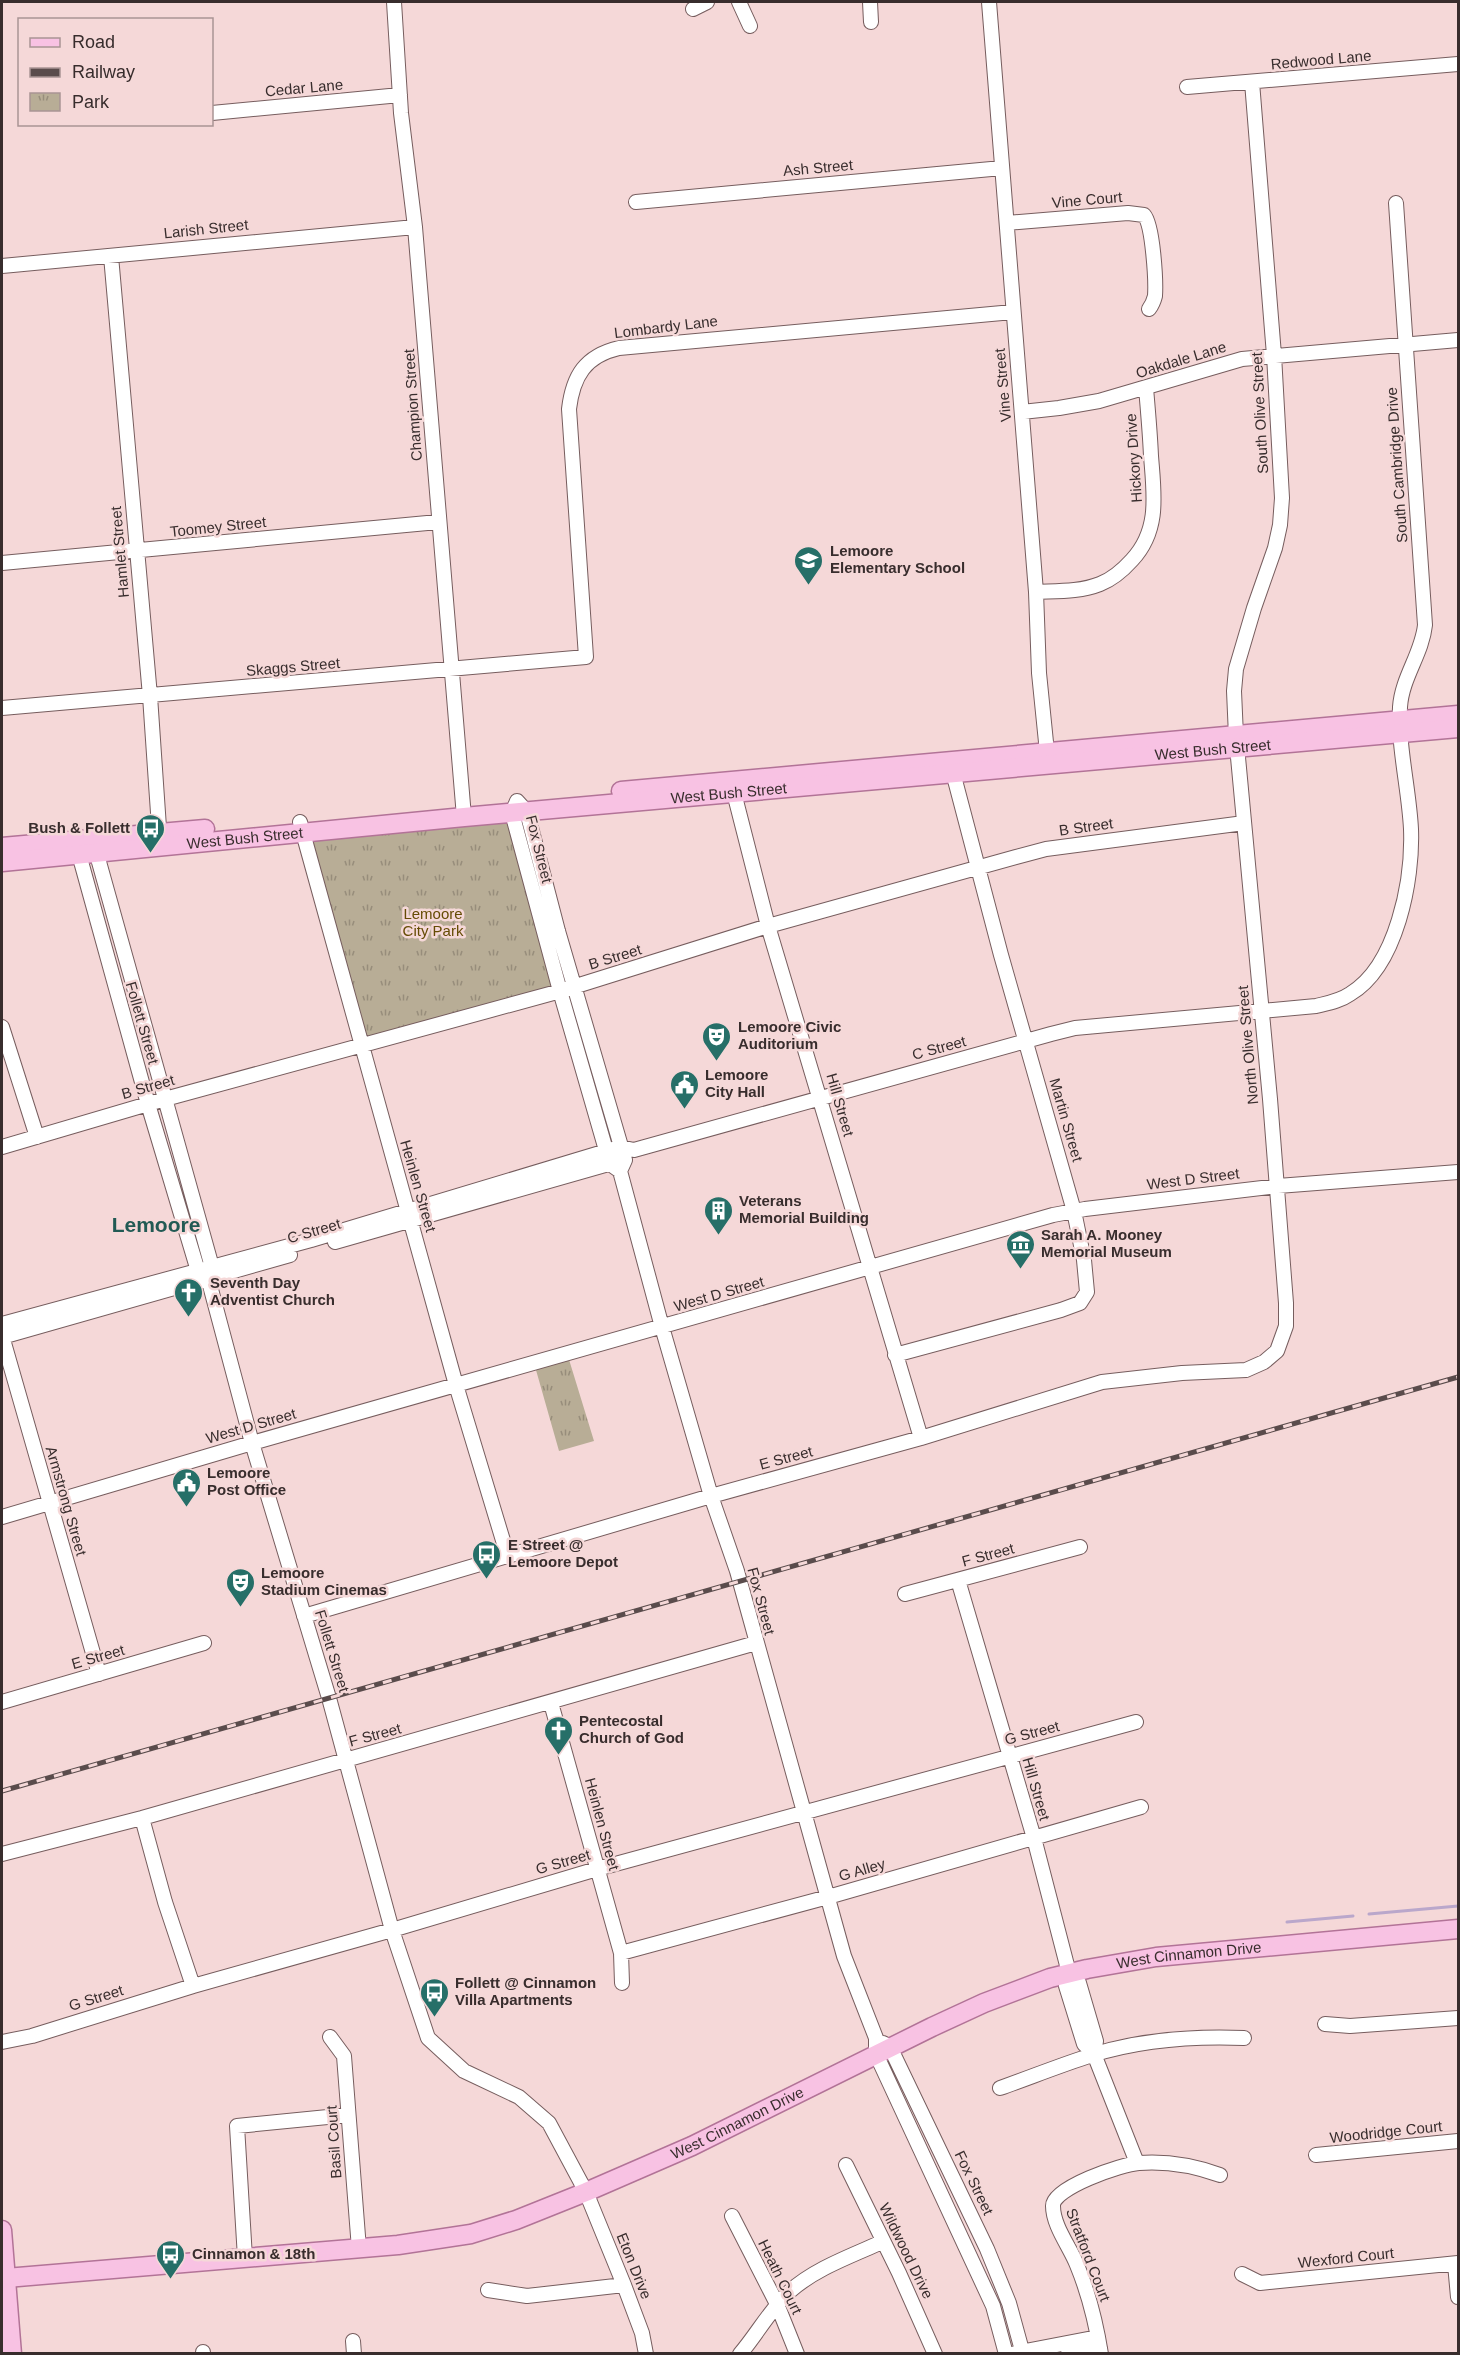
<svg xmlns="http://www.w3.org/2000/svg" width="1460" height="2355" font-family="Helvetica,sans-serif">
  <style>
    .park { fill: url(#park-tufts) }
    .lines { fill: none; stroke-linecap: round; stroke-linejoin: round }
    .stream { stroke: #baa7cb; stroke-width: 3 }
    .minor-casing { stroke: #765d5e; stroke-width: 16 }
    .major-casing { stroke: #b27397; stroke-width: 21 }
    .minor { stroke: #fff; stroke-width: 14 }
    .major { stroke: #f8c2e3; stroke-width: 18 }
    .rail-casing { stroke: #5a4c4c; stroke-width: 5 }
    .rail { stroke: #f5d8d8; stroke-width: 3; stroke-dasharray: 9; stroke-linecap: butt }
    .labels { text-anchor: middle; stroke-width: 5; stroke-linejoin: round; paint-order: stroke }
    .street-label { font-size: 15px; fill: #382d2d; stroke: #f5d8d8 }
    .poi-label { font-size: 15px; font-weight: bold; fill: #382d2d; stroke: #f5d8d8; text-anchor: start }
    .park-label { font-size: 15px; fill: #654b04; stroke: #f5d8d8 }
    .district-label { font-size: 21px; font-weight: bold; fill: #215a54; stroke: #f5d8d8 }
  </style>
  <defs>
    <pattern id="park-tufts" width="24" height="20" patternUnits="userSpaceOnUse" patternTransform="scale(1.5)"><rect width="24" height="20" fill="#b8ad96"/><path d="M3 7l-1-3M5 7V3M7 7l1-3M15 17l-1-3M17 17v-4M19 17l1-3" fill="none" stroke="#978d7b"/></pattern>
  </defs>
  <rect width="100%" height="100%" fill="#f5d8d8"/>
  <!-- park -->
  <path class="park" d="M512,813L560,991L363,1046L304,834Z
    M567,1353L594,1441L559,1451L534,1363Z"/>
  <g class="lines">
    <!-- stream -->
    <path class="stream" d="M1369,1914L1458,1906
      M1287,1922L1353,1916"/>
    <defs>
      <path id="minor" d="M394,2L401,113L415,227L464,817
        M739,2L750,26
        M870,2L871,22
        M989,2L1036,592L1039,673L1048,762
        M693,9L707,2
        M1187,87L1458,64
        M212,113L400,95
        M636,202L1002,168
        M1007,223L1128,213L1144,215C1153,225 1156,281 1155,296C1154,300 1152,305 1149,309
        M111,256L150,696L160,842
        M2,266L415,227
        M1022,412L1059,408L1099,401L1242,359L1458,340
        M2,563L438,522
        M1036,592C1057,591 1080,592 1100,584C1113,579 1123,570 1132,560C1160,530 1154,494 1151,456C1150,433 1148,411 1146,388
        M2,708L586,657L569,409C573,376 585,356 619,348L1013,312
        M732,785L768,926L921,1438
        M300,822L456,1385L508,1557
        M94,844L212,1267L210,1274
        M77,847L148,1104L198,1271L208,1278L252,1443L329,1698L392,1930L428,2038L464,2071L519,2097L549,2123L586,2192L624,2285L642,2333L646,2354
        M2,1027L37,1137
        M2,1147L165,1099L557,992L768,926L1016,857L1046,849L1244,823
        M620,1171L610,1164L560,991L512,813L517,801L527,812L558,931L625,1160L620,1171L662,1327L711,1496L737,1571L844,1956L876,2038V2054L993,2306L1006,2354
        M335,1242L619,1161
        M2,1324L311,1240L620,1147L634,1150L1051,1034L1075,1028L1316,1006C1328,1003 1340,1001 1350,994C1397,966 1413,880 1411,829C1409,789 1398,748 1400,707C1402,677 1422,654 1425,625L1396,203
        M2,1336L99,1674
        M2,1337L290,1255
        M895,1355L1061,1310L1080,1303L1087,1292L1084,1260L1074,1211L1001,955L951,765
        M2,1517L252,1443L1053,1215L1085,1209L1278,1186L1458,1172
        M958,1580L1034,1838L1069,1973L1066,1986L1084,2044L1094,2054L1137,2163
        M905,1594L1080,1547
        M304,1616L711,1496L921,1438L1102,1382L1182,1373L1246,1370L1264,1362L1277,1351L1286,1326V1303L1270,1099L1236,736L1234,691L1236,669L1254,608L1275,548L1280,525L1282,498L1274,355L1252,82
        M2,1702L204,1643
        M551,1703L621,1953L622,1983
        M142,1818L165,1902L193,1986
        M2,1854L142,1818L756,1643
        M621,1953L828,1897L1141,1807
        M1069,1973L1079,1983L1096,2041L1094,2054
        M1325,2024L1350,2026L1458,2018
        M330,2037L344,2056L359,2249
        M2,2042L32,2036L193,1986L392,1930L597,1869L1136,1722
        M883,2043L890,2047L987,2249L1009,2303L1023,2354
        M1000,2088C1031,2077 1061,2065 1092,2055C1140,2040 1194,2036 1244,2038
        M1316,2155L1458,2141
        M846,2165L899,2273L935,2354
        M732,2216L777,2304L797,2354
        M245,2258L237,2126L348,2115
        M1455,2264L1458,2297
        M1242,2274L1260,2283L1458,2263
        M488,2290L527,2296L624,2285
        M353,2341L354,2354
        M203,2352V2354
        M1015,2353L1098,2337
        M740,2354C757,2334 770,2310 789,2292C814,2269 851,2256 882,2242
        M1068,2354L1100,2348
        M1101,2354C1096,2323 1089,2294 1077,2265C1070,2247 1053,2226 1053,2206C1052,2188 1122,2164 1139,2163C1166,2161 1195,2166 1220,2175"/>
      <g id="major">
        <path d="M621,791L1458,715"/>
        <path d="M2,847L205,829"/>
        <path id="s1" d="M2,862L464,817L1458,728"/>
        <path d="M2,2230L12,2354"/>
        <path id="s2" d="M6,2278L398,2245L471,2234L516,2220L586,2192L692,2146L932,2027L984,2003L1050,1978L1087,1969L1156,1957L1458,1929"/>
      </g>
    </defs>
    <!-- minor casing -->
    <use href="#minor" class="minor-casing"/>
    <!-- major casing -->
    <use href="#major" class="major-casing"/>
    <!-- minor -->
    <use href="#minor" class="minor"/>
    <!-- major -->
    <use href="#major" class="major"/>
    <defs>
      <path id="rail" d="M2,1791L1458,1377"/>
    </defs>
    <!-- rail casing -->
    <use href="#rail" class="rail-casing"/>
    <!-- rail -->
    <use href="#rail" class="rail"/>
  </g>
  <!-- icons -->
  <defs>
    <symbol id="school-pin" viewBox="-11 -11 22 30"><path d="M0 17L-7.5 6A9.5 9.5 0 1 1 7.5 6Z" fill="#266f68" stroke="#f5d8d8"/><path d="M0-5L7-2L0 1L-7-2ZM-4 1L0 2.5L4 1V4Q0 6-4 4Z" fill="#fff"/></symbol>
    <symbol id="bus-pin" viewBox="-11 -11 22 30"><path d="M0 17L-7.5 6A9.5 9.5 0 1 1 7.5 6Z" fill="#266f68" stroke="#f5d8d8"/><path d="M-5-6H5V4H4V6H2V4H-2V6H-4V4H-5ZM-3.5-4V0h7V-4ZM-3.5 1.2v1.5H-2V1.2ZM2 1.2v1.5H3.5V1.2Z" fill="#fff"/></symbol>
    <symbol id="theatre-pin" viewBox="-11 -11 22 30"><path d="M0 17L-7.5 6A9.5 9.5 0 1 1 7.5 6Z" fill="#266f68" stroke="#f5d8d8"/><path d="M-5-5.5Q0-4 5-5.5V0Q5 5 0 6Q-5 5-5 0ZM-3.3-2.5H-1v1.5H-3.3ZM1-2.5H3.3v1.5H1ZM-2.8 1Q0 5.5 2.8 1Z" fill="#fff"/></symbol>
    <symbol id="civic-pin" viewBox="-11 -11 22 30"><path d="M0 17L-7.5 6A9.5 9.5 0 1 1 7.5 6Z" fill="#266f68" stroke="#f5d8d8"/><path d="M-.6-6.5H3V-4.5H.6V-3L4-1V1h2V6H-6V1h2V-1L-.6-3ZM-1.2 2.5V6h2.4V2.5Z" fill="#fff"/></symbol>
    <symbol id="building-pin" viewBox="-11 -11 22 30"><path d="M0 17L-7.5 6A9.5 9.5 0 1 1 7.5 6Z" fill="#266f68" stroke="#f5d8d8"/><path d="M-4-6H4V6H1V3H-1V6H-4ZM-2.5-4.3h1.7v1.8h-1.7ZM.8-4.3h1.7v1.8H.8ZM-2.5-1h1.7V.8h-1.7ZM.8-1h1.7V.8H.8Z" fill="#fff"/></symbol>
    <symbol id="museum-pin" viewBox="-11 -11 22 30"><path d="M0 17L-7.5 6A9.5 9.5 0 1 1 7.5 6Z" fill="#266f68" stroke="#f5d8d8"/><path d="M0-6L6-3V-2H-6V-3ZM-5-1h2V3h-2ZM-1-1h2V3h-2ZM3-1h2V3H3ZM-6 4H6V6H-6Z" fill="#fff"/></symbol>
    <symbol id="church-pin" viewBox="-11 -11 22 30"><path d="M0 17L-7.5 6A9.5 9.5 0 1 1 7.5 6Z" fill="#266f68" stroke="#f5d8d8"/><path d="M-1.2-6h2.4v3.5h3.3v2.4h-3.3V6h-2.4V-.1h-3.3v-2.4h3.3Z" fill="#fff"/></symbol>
  </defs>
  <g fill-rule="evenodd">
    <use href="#school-pin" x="792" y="544" width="33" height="45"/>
    <use href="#bus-pin" x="134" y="812" width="33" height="45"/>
    <use href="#theatre-pin" x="700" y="1020" width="33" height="45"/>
    <use href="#civic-pin" x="668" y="1068" width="33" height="45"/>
    <use href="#building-pin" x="702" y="1194" width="33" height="45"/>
    <use href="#museum-pin" x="1004" y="1228" width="33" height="45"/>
    <use href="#church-pin" x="172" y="1276" width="33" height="45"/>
    <use href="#civic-pin" x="170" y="1466" width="33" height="45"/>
    <use href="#bus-pin" x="470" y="1538" width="33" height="45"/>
    <use href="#theatre-pin" x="224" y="1566" width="33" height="45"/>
    <use href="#church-pin" x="542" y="1714" width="33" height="45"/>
    <use href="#bus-pin" x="418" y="1976" width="33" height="45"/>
    <use href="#bus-pin" x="154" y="2238" width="33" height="45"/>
  </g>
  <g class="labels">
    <!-- street labels -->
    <g class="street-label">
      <text transform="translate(1321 60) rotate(-5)" y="5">Redwood Lane</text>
      <text transform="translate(304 88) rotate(-5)" y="5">Cedar Lane</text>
      <text transform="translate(818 168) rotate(-5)" y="5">Ash Street</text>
      <text transform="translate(1087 200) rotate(-5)" y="5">Vine Court</text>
      <text transform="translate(206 229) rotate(-6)" y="5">Larish Street</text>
      <text transform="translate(666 327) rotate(-7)" y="5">Lombardy Lane</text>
      <text transform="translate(1181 360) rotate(-17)" y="5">Oakdale Lane</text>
      <text transform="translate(1003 385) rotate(-95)" y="5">Vine Street</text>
      <text transform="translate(413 405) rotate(-94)" y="5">Champion Street</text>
      <text transform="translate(1260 413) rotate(-93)" y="5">South Olive Street</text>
      <text transform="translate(1134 458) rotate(-94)" y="5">Hickory Drive</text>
      <text transform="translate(1397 465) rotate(-94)" y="5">South Cambridge Drive</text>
      <text transform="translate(218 527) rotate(-6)" y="5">Toomey Street</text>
      <text transform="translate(120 552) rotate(-95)" y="5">Hamlet Street</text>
      <text transform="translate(293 667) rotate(-5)" y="5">Skaggs Street</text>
      <text dy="5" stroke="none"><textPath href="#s1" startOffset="1216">West Bush Street</textPath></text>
      <text dy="5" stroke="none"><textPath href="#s1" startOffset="730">West Bush Street</textPath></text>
      <text transform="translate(1086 827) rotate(-8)" y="5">B Street</text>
      <text dy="5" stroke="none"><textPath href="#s1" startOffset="244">West Bush Street</textPath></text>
      <text transform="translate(539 849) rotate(76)" y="5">Fox Street</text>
      <text transform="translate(615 957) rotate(-17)" y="5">B Street</text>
      <text transform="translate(142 1023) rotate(74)" y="5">Follett Street</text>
      <text transform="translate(1248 1045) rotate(-95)" y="5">North Olive Street</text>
      <text transform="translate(939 1048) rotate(-15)" y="5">C Street</text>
      <text transform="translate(148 1087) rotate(-16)" y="5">B Street</text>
      <text transform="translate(840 1105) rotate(74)" y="5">Hill Street</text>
      <text transform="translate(1066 1120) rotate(74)" y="5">Martin Street</text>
      <text transform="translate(1193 1179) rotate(-7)" y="5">West D Street</text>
      <text transform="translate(418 1186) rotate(74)" y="5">Heinlen Street</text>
      <text transform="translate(314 1231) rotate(-16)" y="5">C Street</text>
      <text transform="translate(719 1294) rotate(-16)" y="5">West D Street</text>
      <text transform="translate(251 1426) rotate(-16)" y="5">West D Street</text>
      <text transform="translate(786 1458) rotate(-15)" y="5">E Street</text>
      <text transform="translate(66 1501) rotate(74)" y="5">Armstrong Street</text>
      <text transform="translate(988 1555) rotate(-15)" y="5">F Street</text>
      <text transform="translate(761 1601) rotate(75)" y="5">Fox Street</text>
      <text transform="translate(332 1651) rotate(73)" y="5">Follett Street</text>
      <text transform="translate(98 1657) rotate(-16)" y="5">E Street</text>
      <text transform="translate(1032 1733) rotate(-15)" y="5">G Street</text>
      <text transform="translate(375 1735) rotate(-15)" y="5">F Street</text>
      <text transform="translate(1036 1789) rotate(74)" y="5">Hill Street</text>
      <text transform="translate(602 1824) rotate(75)" y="5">Heinlen Street</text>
      <text transform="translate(563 1862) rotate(-16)" y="5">G Street</text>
      <text transform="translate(862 1870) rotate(-16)" y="5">G Alley</text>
      <text dy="5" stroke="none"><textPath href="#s2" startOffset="1242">West Cinnamon Drive</textPath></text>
      <text transform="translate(96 1998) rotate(-17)" y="5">G Street</text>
      <text dy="5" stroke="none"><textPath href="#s2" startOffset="756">West Cinnamon Drive</textPath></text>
      <text transform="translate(1386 2132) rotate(-6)" y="5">Woodridge Court</text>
      <text transform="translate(334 2142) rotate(-94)" y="5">Basil Court</text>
      <text transform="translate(974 2183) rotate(64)" y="5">Fox Street</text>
      <text transform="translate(906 2251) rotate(64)" y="5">Wildwood Drive</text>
      <text transform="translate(1088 2255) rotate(69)" y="5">Stratford Court</text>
      <text transform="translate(1346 2258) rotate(-6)" y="5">Wexford Court</text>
      <text transform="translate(634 2266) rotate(68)" y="5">Eton Drive</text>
      <text transform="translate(780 2277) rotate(64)" y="5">Heath Court</text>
    </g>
    <!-- poi labels -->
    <g class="poi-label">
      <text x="830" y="556">Lemoore<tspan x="830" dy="17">Elementary School</tspan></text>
      <text x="130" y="833" text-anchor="end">Bush &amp; Follett</text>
      <text x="738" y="1032">Lemoore Civic<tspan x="738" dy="17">Auditorium</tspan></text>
      <text x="705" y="1080">Lemoore<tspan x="705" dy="17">City Hall</tspan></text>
      <text x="739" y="1206">Veterans<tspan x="739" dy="17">Memorial Building</tspan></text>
      <text x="1041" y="1240">Sarah A. Mooney<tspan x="1041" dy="17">Memorial Museum</tspan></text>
      <text x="210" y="1288">Seventh Day<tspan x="210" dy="17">Adventist Church</tspan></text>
      <text x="207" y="1478">Lemoore<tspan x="207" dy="17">Post Office</tspan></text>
      <text x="508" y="1550">E Street @<tspan x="508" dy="17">Lemoore Depot</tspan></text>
      <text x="261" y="1578">Lemoore<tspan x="261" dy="17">Stadium Cinemas</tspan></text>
      <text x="579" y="1726">Pentecostal<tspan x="579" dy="17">Church of God</tspan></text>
      <text x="455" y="1988">Follett @ Cinnamon<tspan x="455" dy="17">Villa Apartments</tspan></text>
      <text x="192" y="2259">Cinnamon &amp; 18th</text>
    </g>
    <!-- park labels -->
    <g class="park-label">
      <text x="433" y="919">Lemoore<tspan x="433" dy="17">City Park</tspan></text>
    </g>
    <!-- district labels -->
    <g class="district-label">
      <text x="156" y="1232">Lemoore</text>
    </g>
  </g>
  <!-- border -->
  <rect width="1460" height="2355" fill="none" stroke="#382d2d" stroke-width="6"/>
  <!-- legend -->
  <rect x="18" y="18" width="195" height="108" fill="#f5d8d8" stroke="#a99494" stroke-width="1.5"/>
  <rect x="30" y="38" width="30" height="9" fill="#f8c2e3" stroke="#a99494" stroke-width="1.5"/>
  <text x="72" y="48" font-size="18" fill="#382d2d">Road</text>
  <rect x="30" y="68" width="30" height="9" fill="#5a4c4c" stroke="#a99494" stroke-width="1.5"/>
  <text x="72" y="78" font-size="18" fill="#382d2d">Railway</text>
  <rect x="30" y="93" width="30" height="18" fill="url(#park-tufts)" stroke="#a99494" stroke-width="1.5"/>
  <text x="72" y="108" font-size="18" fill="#382d2d">Park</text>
</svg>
